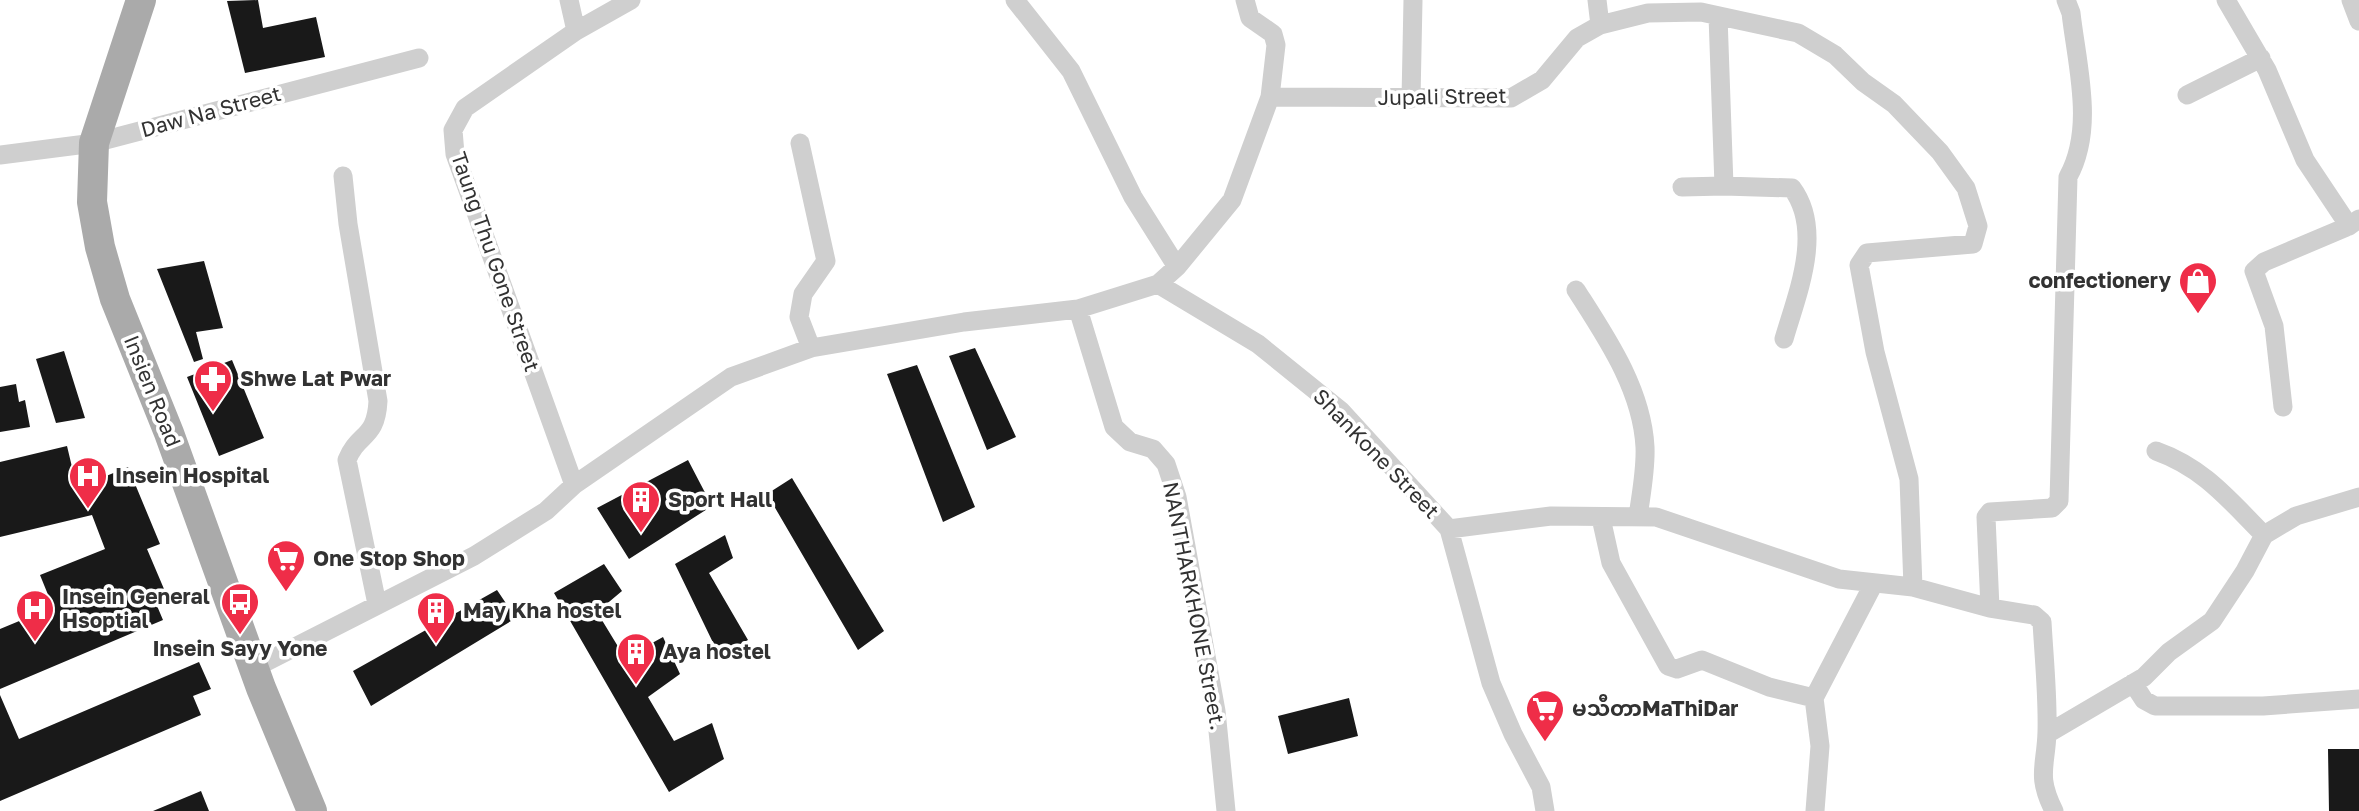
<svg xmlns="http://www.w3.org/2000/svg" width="2359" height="811" font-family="'Golos Text','Noto Sans Myanmar',sans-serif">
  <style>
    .building { fill: #191919 }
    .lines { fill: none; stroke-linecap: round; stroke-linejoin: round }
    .minor { stroke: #cfcfcf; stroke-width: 19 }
    .primary { stroke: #aaa; stroke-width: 30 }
    .labels { text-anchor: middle; stroke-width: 7; stroke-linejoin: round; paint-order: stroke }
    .street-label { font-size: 21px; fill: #323232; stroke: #fff }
    .poi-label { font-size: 21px; font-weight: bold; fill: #323232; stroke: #fff; text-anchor: start }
  </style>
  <rect width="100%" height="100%" fill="#fff"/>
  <!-- building -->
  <path class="building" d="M258,0L263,28L316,17L325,57L245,73L227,1Z
    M204,261L223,328L196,332L203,359L194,362L157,269Z
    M975,348L1016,437L987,450L949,356Z
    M64,351L85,418L56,423L36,359Z
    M232,360L264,438L219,456L187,377Z
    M917,365L975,507L943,522L887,374Z
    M16,384L19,402L25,400L30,427L0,432V387Z
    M67,446L77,488L128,467L160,544L147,549L164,589L152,594L163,620L0,689V629L53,607L40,575L105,549L92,515L0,537V462Z
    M688,460L712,506L629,559L597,508Z
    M792,478L884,631L858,650L767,494Z
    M725,535L733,558L709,573L748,640L719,655L675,564Z
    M604,564L622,591L597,612L625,658L663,637L680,674L648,697L674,741L712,723L724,759L669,792L554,593Z
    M497,590L516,618L371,706L353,671Z
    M199,662L211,689L193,696L201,715L0,801V695L19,739Z
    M1349,698L1358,736L1288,754L1278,716Z
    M2328,749H2359V811H2329Z
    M201,791L209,811H153Z"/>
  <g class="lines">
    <!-- minor -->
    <path class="minor" d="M569,0L576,31
      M1015,0L1071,71L1133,197L1177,267
      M1597,0L1600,25
      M2226,0L2267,70L2305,160L2349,226L2359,219
      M2351,0L2359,21
      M1718,16L1724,186L1792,188C1824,231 1797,294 1784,339
      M2187,95L2261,58
      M1270,97L1511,98L1542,80L1577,38L1600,25L1648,13L1701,12L1798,33L1835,55L1863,82L1894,104L1940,152L1966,188L1978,226L1973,244L1867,253L1859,265L1875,352L1909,479L1913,587
      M1411,99L1413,0
      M800,143L826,261L803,294L799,317L811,348
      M0,155L94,143L419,58
      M343,176L348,224L378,401C376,440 358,432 347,460L377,604
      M1682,187L1724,186
      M1158,284L1258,344L1341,411L1449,529L1491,683L1513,734L1541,787L1545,811
      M1576,290C1606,337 1642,389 1645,447C1646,470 1641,494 1638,517
      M1078,309L1114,427L1130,442L1153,449L1166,464L1177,497L1216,711L1226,811
      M2283,407L2274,326L2254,271L2264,262L2349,226
      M2156,451C2204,468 2229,500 2264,535
      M574,485L455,154L453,130L465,108L576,31L631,0
      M1601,518L1611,563L1668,666L1677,669L1702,660L1769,687L1814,698L1820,746L1815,811
      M1449,529L1551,516L1656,517L1839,579L1913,587L1990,608L2034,615L2042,622C2044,658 2048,696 2047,732C2046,767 2036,775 2054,811
      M1990,608L1986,517L1990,512L2052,508L2059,501L2068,177C2095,128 2077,66 2071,13L2066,0
      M254,668L474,556L546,511L574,485L731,377L811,348L964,322L1078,309L1158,284L1177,267L1232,200L1270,97L1276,45L1273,34L1250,18L1245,0
      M2133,683L2144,700L2155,706H2263L2359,699
      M1814,698L1874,583
      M2047,734L2144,677L2169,652L2212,621L2245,571L2264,535L2296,516L2359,497"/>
    <!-- primary -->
    <path class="primary" d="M141,0L94,143L92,202L100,247L115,299L169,433L261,688L312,811"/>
  </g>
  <!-- icons -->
  <defs>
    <symbol id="shop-pin" viewBox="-11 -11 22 30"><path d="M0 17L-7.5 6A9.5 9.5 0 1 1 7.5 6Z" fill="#ef2d48" stroke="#fff"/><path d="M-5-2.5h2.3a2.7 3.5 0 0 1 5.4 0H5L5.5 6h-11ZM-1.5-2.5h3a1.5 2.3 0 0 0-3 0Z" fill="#fff"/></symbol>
    <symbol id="pharmacy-pin" viewBox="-11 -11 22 30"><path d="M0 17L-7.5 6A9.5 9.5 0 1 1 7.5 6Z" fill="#ef2d48" stroke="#fff"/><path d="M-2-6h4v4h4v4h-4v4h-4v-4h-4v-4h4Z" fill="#fff"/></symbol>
    <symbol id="hospital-pin" viewBox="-11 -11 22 30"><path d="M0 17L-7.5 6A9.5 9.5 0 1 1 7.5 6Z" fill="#ef2d48" stroke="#fff"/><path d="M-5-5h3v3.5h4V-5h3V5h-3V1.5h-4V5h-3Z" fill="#fff"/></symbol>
    <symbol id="building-pin" viewBox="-11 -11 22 30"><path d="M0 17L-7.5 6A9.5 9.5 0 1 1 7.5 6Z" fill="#ef2d48" stroke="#fff"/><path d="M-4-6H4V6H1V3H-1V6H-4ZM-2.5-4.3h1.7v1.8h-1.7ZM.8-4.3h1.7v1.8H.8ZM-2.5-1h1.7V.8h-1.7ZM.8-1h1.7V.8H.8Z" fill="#fff"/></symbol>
    <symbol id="supermarket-pin" viewBox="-11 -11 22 30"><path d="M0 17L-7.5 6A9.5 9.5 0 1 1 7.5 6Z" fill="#ef2d48" stroke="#fff"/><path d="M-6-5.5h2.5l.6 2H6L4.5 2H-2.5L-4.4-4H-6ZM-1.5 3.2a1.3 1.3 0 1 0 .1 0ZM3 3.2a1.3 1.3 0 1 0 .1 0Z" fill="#fff"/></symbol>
    <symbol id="bus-pin" viewBox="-11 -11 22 30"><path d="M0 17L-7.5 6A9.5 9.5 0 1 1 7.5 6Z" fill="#ef2d48" stroke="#fff"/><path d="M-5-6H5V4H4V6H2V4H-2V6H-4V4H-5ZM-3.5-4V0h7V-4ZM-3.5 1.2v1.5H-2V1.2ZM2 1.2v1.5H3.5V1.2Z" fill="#fff"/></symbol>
  </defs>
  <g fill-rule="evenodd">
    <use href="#shop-pin" x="2176" y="259" width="44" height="60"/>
    <use href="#pharmacy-pin" x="191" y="357" width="44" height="60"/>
    <use href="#hospital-pin" x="66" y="454" width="44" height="60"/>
    <use href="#building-pin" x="619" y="478" width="44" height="60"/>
    <use href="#supermarket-pin" x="264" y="537" width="44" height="60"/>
    <use href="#bus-pin" x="218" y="580" width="44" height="60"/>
    <use href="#hospital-pin" x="13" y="587" width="44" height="60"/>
    <use href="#building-pin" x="414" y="589" width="44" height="60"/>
    <use href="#building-pin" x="614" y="630" width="44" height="60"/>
    <use href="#supermarket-pin" x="1523" y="687" width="44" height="60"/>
  </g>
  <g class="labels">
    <!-- street labels -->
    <g class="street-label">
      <text transform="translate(1442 97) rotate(-1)" y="7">Jupali Street</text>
      <text transform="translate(211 112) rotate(-15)" y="7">Daw Na Street</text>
      <text transform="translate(495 262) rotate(71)" y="7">Taung Thu Gone Street</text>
      <text transform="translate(152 391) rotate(68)" y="7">Insien Road</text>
      <text transform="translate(1376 454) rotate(46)" y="7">ShanKone Street</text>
      <text transform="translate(1194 606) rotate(79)" y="7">NANTHARKHONE Street.</text>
    </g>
    <!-- poi labels -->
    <g class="poi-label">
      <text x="2171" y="288" text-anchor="end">confectionery</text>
      <text x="240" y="386">Shwe Lat Pwar</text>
      <text x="115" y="483">Insein Hospital</text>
      <text x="668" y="507">Sport Hall</text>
      <text x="313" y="566">One Stop Shop</text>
      <text x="62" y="604">Insein General<tspan x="62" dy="24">Hsoptial</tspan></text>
      <text x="463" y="618">May Kha hostel</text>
      <text x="240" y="656" text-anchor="middle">Insein Sayy Yone</text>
      <text x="663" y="659">Aya hostel</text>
      <text x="1572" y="716">မသီတာMaThiDar</text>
    </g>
  </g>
</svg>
